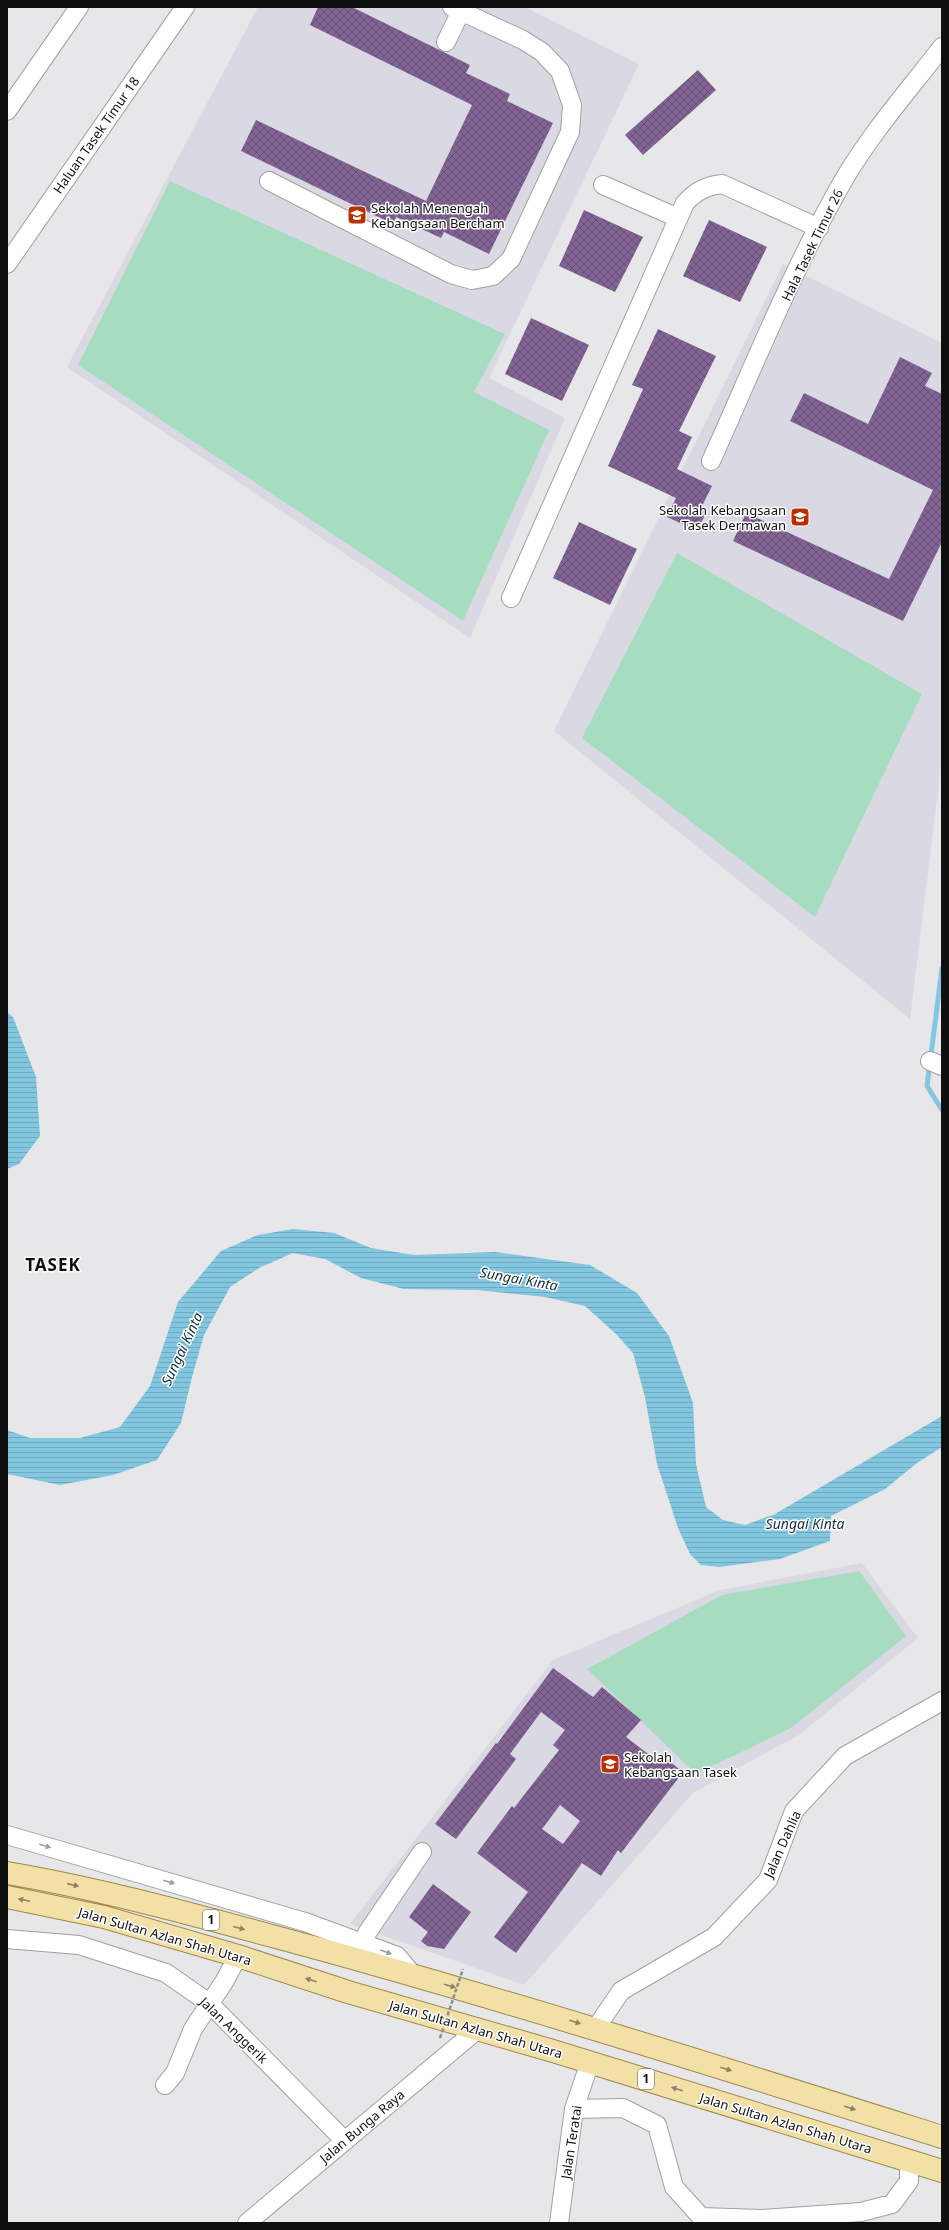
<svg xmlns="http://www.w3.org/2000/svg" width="949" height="2230" font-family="'Noto Sans',sans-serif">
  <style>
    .built { fill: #dad9e3 }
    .pitch { fill: #a6dcc0 }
    .water { fill: url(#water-rules) }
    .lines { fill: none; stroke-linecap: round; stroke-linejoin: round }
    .stream { stroke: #82c6e0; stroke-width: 5 }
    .building { fill: url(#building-cross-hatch); fill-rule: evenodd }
    .minor-casing { stroke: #a0a0a2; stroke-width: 20 }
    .major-casing { stroke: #9d894a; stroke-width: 24 }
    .minor { stroke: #fff; stroke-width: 18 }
    .major { stroke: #f2e0a6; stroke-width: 22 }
    .path-bridge { stroke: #8d8d8f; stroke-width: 2.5; stroke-dasharray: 4 2; stroke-linecap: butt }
    .oneway { fill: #9f9f9f }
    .oneway2 { fill: #8c8262 }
    .labels { text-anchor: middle; stroke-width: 3; stroke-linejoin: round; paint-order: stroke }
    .shield { fill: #fff; stroke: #575757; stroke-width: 1 }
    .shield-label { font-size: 12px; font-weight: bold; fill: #0f0f0f }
    .street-label { font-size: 13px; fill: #0f0f0f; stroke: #fff }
    .poi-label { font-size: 13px; fill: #0f0f0f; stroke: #fff; text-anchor: start }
    .water-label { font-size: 14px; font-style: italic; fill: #0f303c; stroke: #fff }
    .district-label { font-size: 17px; font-weight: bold; letter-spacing: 1px; fill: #0f0f0f; stroke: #fff }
  </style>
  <defs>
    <pattern id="water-rules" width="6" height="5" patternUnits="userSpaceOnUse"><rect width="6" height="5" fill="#82c6e0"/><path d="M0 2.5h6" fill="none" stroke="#6fa9bf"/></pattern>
    <pattern id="building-cross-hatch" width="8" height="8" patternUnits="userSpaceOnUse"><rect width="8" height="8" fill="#816493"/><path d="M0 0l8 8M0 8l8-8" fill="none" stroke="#685176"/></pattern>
  </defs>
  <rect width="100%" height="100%" fill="#e7e7ea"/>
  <!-- built -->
  <path class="built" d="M258,7H525L639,64L489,378L565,418L470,638L67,367Z
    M783,264L942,343V760L910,1019L554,731Z
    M862,1563L918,1638L799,1735L694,1792L524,1985L350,1924L553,1660L720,1590Z"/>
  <!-- pitch -->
  <path class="pitch" d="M170,181L505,334L474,392L549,430L463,621L78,365Z
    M677,553L922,694L815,917L582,738Z
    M859,1571L906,1636L791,1728L696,1774L587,1669L722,1595Z"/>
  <!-- water -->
  <path class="water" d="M7,1012L13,1017L36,1077L40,1136L19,1164L7,1169Z
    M293,1229L334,1233L371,1248L414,1255L495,1252L590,1265L637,1293L669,1336L693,1403L696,1464L706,1507L723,1520L745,1525L775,1514L942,1416V1447L917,1463L885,1489L831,1516L830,1541L780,1559L719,1567L701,1565L690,1554L678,1528L657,1464L645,1397L633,1353L616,1334L585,1306L545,1297L477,1290L404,1289L361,1278L325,1259L293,1253L259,1268L230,1287L204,1335L192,1377L181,1423L157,1460L113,1475L60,1485L7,1474V1430L30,1438H80L120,1427L150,1386L178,1302L221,1251L258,1235Z"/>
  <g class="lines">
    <!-- stream -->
    <path class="stream" d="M942,968L927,1086L942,1110"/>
  </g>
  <!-- building -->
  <path class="building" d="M318,7H352L470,65L466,73L510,94L507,101L553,123L489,254L444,232L441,238L396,217L393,224L241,151L256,120L426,201L472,105L310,25Z
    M698,70L716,90L643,155L625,135Z
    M584,210L643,237L615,292L559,266Z
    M709,220L767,247L740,302L683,276Z
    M531,318L589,345L562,401L505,374Z
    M658,329L716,356L679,431L692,437L677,469L712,486L701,508L707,511L697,531L667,517L676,498L608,466L643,389L632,385Z
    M900,357L932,373L925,386L942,394V542L903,621L733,541L746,513L889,579L933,490L790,421L804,393L868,424Z
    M579,522L637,549L610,605L553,578Z
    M553,1668L593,1697L602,1687L641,1720L626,1737L660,1763L664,1757L683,1772L621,1853L618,1850L601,1876L582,1863L516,1953L494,1937L528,1892L477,1853L512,1806L514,1808L559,1750L553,1745L565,1730L541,1712L510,1754L516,1759L456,1839L435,1824L496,1743L497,1744ZM560,1805L580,1821L563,1844L542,1829Z
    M433,1884L471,1912L444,1949L427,1946L421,1941L428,1932L409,1917Z"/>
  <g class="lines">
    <defs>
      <path id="minor" d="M446,42L463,7
        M7,111L79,7
        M269,181L451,274L472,280L493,276L511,259L570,132L572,105L560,71L542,52L523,40L452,7
        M603,185L678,218
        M7,264L185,7
        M711,461C753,368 792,270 843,181C871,133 908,91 942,47
        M511,598L685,203C696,191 706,186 722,184L819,228
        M930,1061L942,1066
        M7,1835L305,1922L397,1956L413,1975
        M7,1939L79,1945L166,1973L209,2003L345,2141
        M363,1944L367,1933L422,1852
        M596,2028L621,1991L714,1937L768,1880L794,1811L845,1756L942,1701
        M165,2085L175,2073L193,2029L224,1982L238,1956
        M574,2109L623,2108L657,2125L674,2187L701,2217L761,2219L861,2212L892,2204L909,2181V2161
        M247,2223L478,2029
        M559,2223L574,2109L590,2062"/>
      <path id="major" d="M7,1873C113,1891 216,1921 320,1949C529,2007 735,2072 942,2137
        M7,1897L104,1917L238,1956L348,1992L553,2051L942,2171"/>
    </defs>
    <!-- minor casing -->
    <use href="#minor" class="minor-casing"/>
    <!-- major casing -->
    <use href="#major" class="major-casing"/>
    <!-- minor -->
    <use href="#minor" class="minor"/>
    <!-- major -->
    <use href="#major" class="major"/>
    <!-- path-bridge -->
    <path class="path-bridge" d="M440,2038L463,1969"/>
  </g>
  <!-- one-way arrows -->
  <defs><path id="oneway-solid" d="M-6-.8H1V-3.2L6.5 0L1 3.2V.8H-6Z"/></defs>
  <g class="oneway">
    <use href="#oneway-solid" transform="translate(45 1846) rotate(16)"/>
    <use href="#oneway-solid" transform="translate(169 1882) rotate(16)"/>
    <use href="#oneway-solid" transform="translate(386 1952) rotate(20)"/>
  </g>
  <g class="oneway2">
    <use href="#oneway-solid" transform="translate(73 1885) rotate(13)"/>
    <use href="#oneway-solid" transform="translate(24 1900) rotate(-168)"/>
    <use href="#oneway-solid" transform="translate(239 1928) rotate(15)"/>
    <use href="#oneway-solid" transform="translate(311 1980) rotate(-162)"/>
    <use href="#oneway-solid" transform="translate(450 1986) rotate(16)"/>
    <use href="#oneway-solid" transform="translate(575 2022) rotate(18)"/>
    <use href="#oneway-solid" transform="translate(726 2069) rotate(17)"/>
    <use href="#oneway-solid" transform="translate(677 2089) rotate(-163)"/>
    <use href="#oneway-solid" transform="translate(850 2108) rotate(17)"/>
  </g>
  <!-- icons -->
  <defs>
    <symbol id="school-square" viewBox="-11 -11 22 22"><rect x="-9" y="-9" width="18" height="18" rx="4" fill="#b93000" stroke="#fff"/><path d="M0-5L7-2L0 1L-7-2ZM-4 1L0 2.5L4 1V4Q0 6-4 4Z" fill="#fff"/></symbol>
  </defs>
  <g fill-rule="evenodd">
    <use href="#school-square" x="346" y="204" width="22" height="22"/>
    <use href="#school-square" x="789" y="506" width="22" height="22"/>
    <use href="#school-square" x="599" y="1753" width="22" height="22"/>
  </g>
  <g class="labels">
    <!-- shield labels -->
    <g class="shield">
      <rect x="203" y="1910" width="16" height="20" rx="3"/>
      <rect x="638" y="2069" width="16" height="20" rx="3"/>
    </g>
    <g class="shield-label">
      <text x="211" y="1924">1</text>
      <text x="646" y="2083">1</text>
    </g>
    <!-- street labels -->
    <g class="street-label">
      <text transform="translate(96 135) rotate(-55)" y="5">Haluan Tasek Timur 18</text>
      <text transform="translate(812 245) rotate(-64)" y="5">Hala Tasek Timur 26</text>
      <text transform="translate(782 1844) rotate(-66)" y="5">Jalan Dahlia</text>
      <text transform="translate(165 1936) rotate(16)" y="5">Jalan Sultan Azlan Shah Utara</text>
      <text transform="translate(476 2029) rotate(16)" y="5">Jalan Sultan Azlan Shah Utara</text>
      <text transform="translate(234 2030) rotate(44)" y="5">Jalan Anggerik</text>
      <text transform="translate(786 2123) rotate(17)" y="5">Jalan Sultan Azlan Shah Utara</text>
      <text transform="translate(362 2126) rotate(-40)" y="5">Jalan Bunga Raya</text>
      <text transform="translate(571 2142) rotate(-81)" y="5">Jalan Teratai</text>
    </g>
    <!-- poi labels -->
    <g class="poi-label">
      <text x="371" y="213">Sekolah Menengah<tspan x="371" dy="15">Kebangsaan Bercham</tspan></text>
      <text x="786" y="515" text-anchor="end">Sekolah Kebangsaan<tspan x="786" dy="15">Tasek Dermawan</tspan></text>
      <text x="624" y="1762">Sekolah<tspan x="624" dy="15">Kebangsaan Tasek</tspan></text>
    </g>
    <!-- water labels -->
    <g class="water-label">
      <text transform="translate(519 1279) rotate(10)" y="5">Sungai Kinta</text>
      <text transform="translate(182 1349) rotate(-65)" y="5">Sungai Kinta</text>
      <text x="805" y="1529">Sungai Kinta</text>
    </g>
    <!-- district labels -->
    <g class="district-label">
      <text x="53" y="1271">TASEK</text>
    </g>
  </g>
  <!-- border -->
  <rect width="949" height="2230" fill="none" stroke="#0f0f0f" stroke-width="16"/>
</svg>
